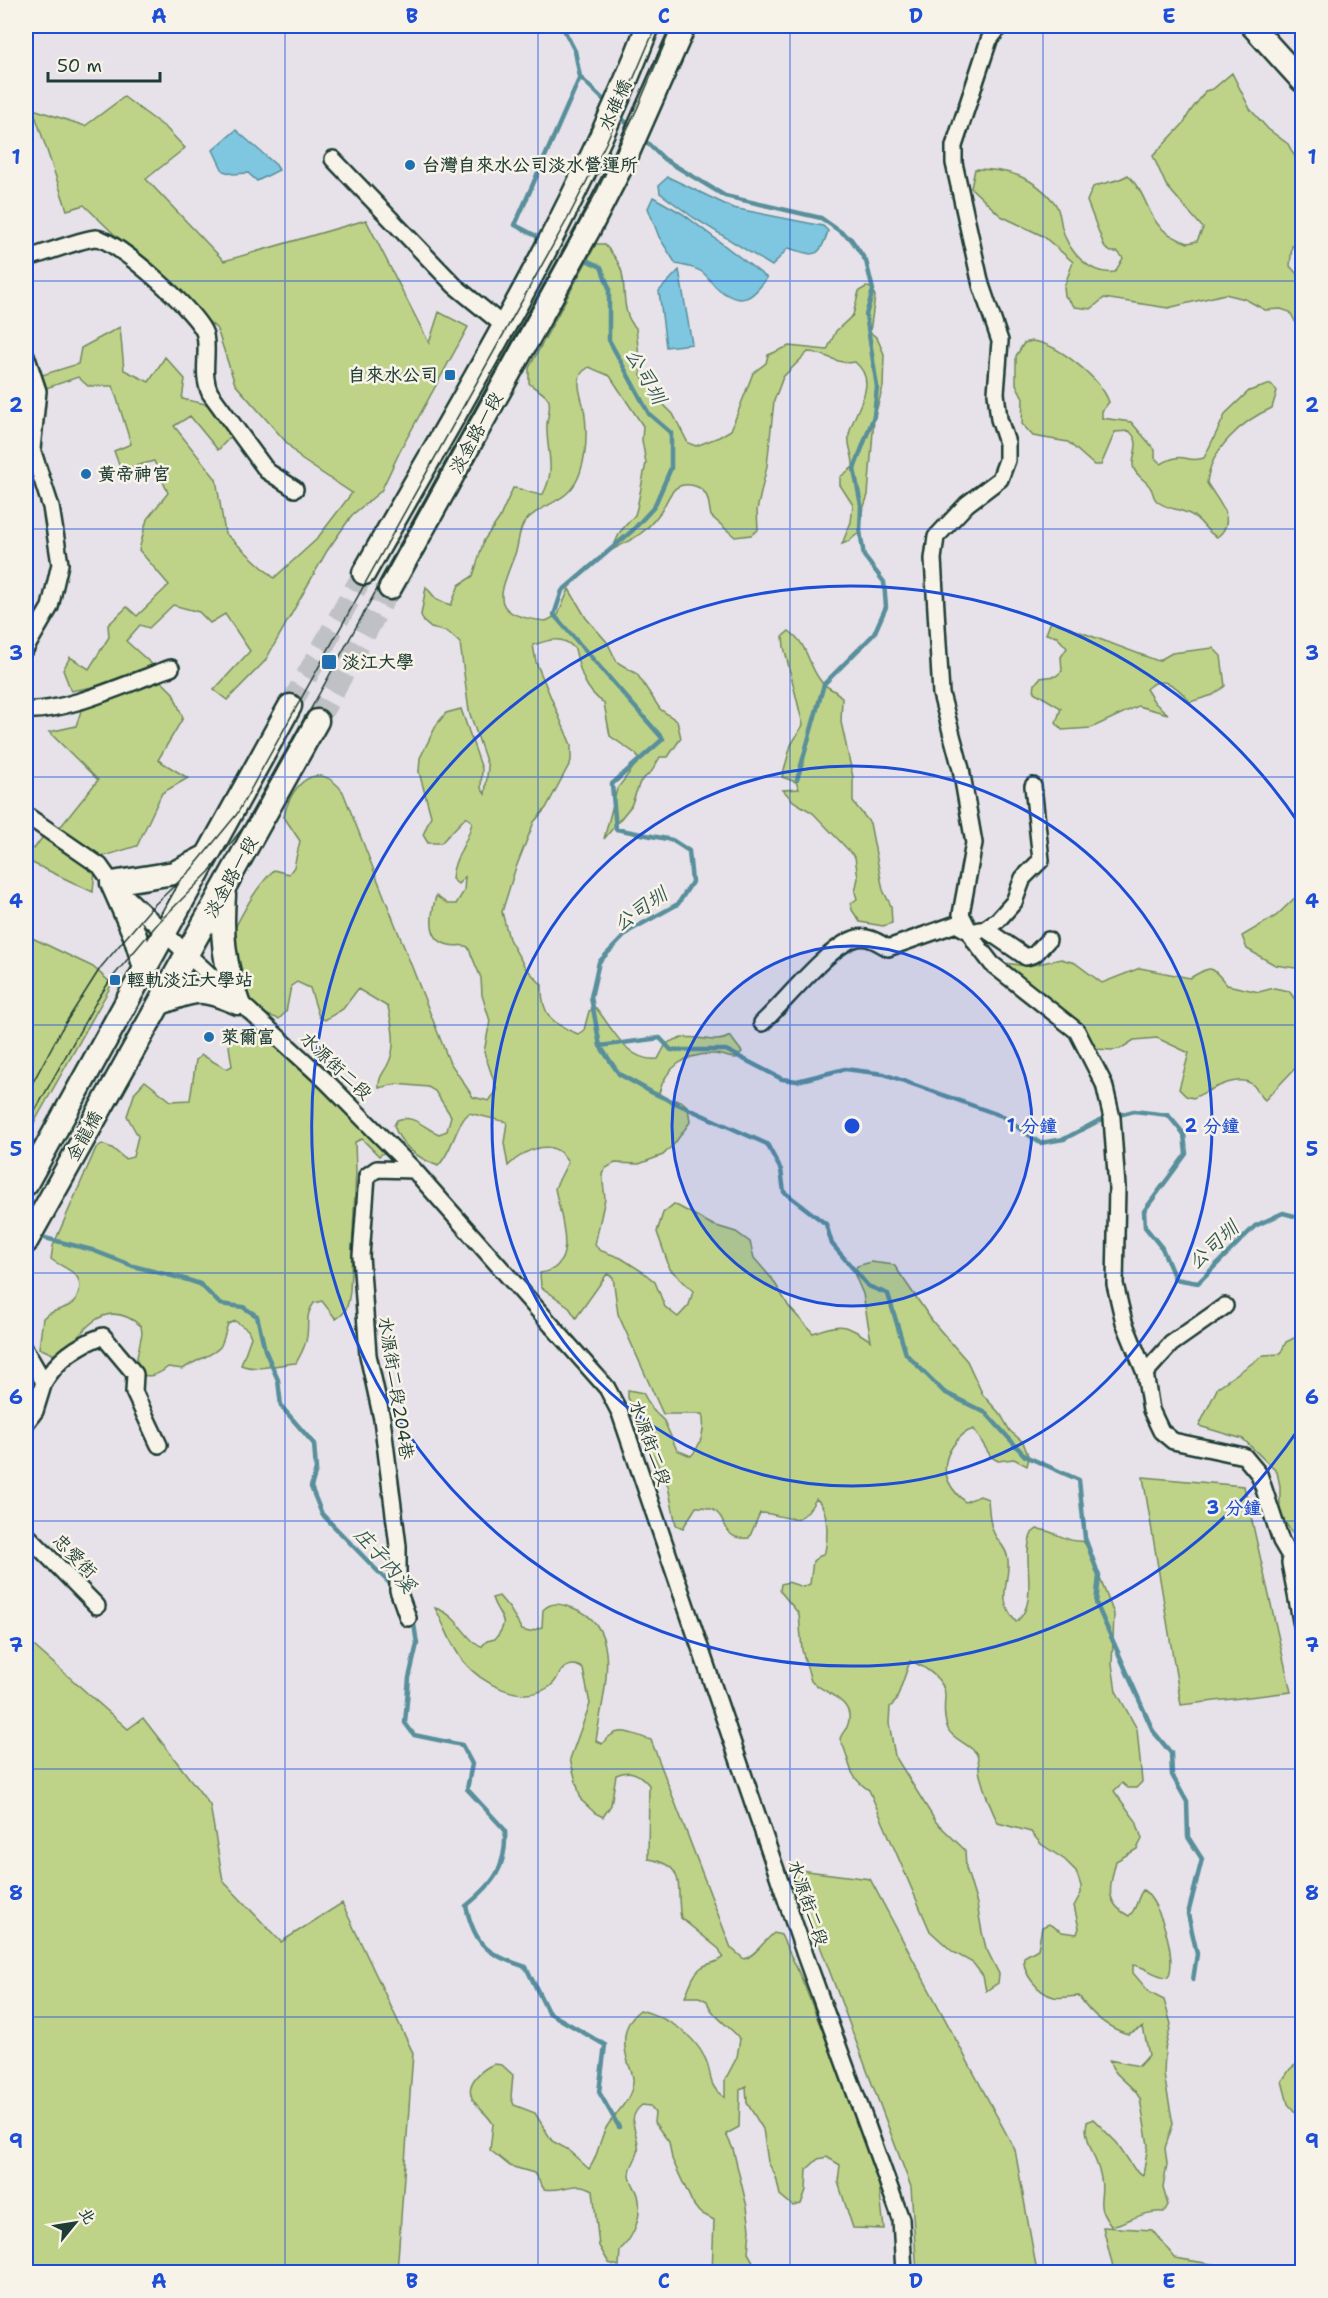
<svg xmlns="http://www.w3.org/2000/svg" width="1328" height="2298" font-family="'Shantell Sans','LXGW WenKai TC',sans-serif">
  <style>
    .green { fill: #bfd388; stroke: #6f885e; stroke-width: 1.5 }
    .water { fill: #7fc6e0; stroke: #598f9b; stroke-width: 1.5 }
    .lines { fill: none; stroke-linecap: round; stroke-linejoin: round }
    .stream { stroke: #598f9b; stroke-width: 4.5 }
    .primary-tunnel { stroke: #bfc1c5; stroke-width: 22; stroke-dasharray: 22 11; stroke-linecap: butt }
    .minor-casing { stroke: #1f3d34; stroke-width: 20 }
    .secondary-casing { stroke: #1f3d34; stroke-width: 26 }
    .primary-casing { stroke: #1f3d34; stroke-width: 27 }
    .minor { stroke: #f7f3e8; stroke-width: 15 }
    .secondary { stroke: #f7f3e8; stroke-width: 21 }
    .primary { stroke: #f7f3e8; stroke-width: 22 }
    .tram { stroke: #1f3d34; stroke-width: 1.5 }
    .grid { fill: none; stroke: #1d4ed8; stroke-width: 1.5; stroke-opacity: 0.55 }
    .ring { fill: none; stroke: #1d4ed8; stroke-width: 3 }
    .poi-dot { fill: #1f6fb2; stroke: #f7f3e8; stroke-width: 2 }
    .labels { text-anchor: middle; stroke-width: 5; stroke-linejoin: round; paint-order: stroke }
    .street-label { font-size: 18px; fill: #1f3d34; stroke: #f7f3e8 }
    .poi-label { font-size: 18px; font-weight: bold; fill: #1f3d34; stroke: #f7f3e8; text-anchor: start }
    .water-label { font-size: 20px; font-style: italic; fill: #325856; stroke: #f7f3e8 }
    .centre { fill: #1d4ed8; stroke: #f7f3e8; stroke-width: 3 }
    .ring-label { font-size: 18px; text-anchor: middle; font-weight: bold; fill: #1d4ed8; stroke: #f7f3e8; stroke-width: 5; stroke-linejoin: round; paint-order: stroke }
    .neatline { fill: none; stroke: #1d4ed8; stroke-width: 2 }
    .grid-label { font-size: 20px; text-anchor: middle; font-weight: bold; fill: #1d4ed8 }
  </style>
  <rect width="100%" height="100%" fill="#e7e2e9"/>
  <filter id="ink" filterUnits="userSpaceOnUse"><feTurbulence type="fractalNoise" baseFrequency=".0167" numOctaves="2"/><feDisplacementMap in="SourceGraphic" scale="12" xChannelSelector="R" yChannelSelector="G"/><feConvolveMatrix kernelMatrix="1 2 1 2 8 2 1 2 1" color-interpolation-filters="sRGB"/></filter>
  <g filter="url(#ink)">
    <!-- green -->
    <path class="green" d="M1232,73L1250,109L1268,129L1288,144L1302,170V244L1292,246L1290,266L1302,280V334L1290,312L1281,309L1265,310L1245,299L1225,294L1168,308L1104,298L1091,309L1075,307L1065,296L1064,287L1073,262L1043,236L1001,216L971,188L975,169C1007,169 1033,176 1054,202C1060,209 1060,219 1062,228C1068,251 1090,276 1115,272L1123,258L1118,252H1111L1105,248L1087,201L1093,187C1105,182 1117,182 1128,175C1156,205 1142,227 1188,243L1197,241L1203,228L1166,185L1153,156L1185,122C1188,110 1199,103 1205,91L1213,89Z
      M124,97L166,128L185,148L146,179L224,261L366,220L429,343L439,312L468,327L401,449L381,491L352,515L327,551L265,661L227,700L214,690L250,651L225,614L210,623L199,612L173,605L149,628L140,625L126,641L155,667L161,681L173,693L183,718L158,760L188,778L162,793L137,846L101,857L95,870L93,892L26,860V845L34,849L44,835L62,825L98,780L49,732L76,726L81,711L101,702L92,687L71,691L63,670L70,657L89,669L109,637L108,625L127,607L137,616L169,585L139,550L147,519L168,493L154,461L121,470L114,451L131,444L113,386H88L78,377L26,395V380L78,364L81,348L120,327L124,370L149,382L165,357L185,379L182,399L210,405L232,435L218,450L190,416L174,426L216,479L225,533L274,578L316,540L352,493L301,459L235,384L217,329L146,265L84,205L67,210L33,109L85,126Z
      M596,244H604C611,251 620,263 622,273C626,291 621,314 636,328L641,375L657,398L673,414L688,443L696,446L719,437L731,430L753,373L766,363L768,355L789,346L827,350L836,331L853,315L859,291L866,287L872,288L875,296L870,332L877,338L884,354L883,387L874,419L868,495L862,512L861,531L849,541L842,544L851,522L853,505L840,485V477L853,467C854,456 847,446 849,435C853,410 881,384 855,362C838,366 825,352 808,352L783,377L774,401L767,466L757,510L758,530L751,535L735,537L711,516C708,503 710,491 695,486C674,480 670,495 662,510C657,517 647,529 640,534C632,540 621,545 612,550L620,532L635,515L637,508L646,463L642,440L643,426L610,376L589,367C583,371 579,374 579,381C578,390 582,400 584,408C587,428 587,453 580,473C569,505 542,501 524,523C518,532 519,544 515,554C499,596 487,615 546,621L558,615L569,589L586,618L607,642L617,662L637,674L660,709L677,721L681,738L668,757H660L652,771L640,782L631,806L604,839L617,789L639,760L636,754L610,736L604,703C584,690 580,671 575,649C563,635 548,640 533,645L536,662L571,745V761L546,808L534,822L515,870L502,912L509,939L525,967L542,985C541,1015 552,1024 578,1034L584,1030L589,1011L596,1008C612,1027 627,1063 658,1059L666,1044C693,1028 711,1048 730,1036L742,1052L736,1058C727,1058 720,1053 712,1054C685,1054 666,1067 659,1093L665,1099L681,1101L688,1107L690,1122L675,1143L663,1155L639,1164L615,1163L606,1168L602,1174L605,1199L595,1244L599,1250L621,1258L643,1272L655,1282L665,1307L678,1317L689,1305L693,1291L670,1269L657,1232L663,1213L674,1204L713,1225L736,1232L750,1242L754,1258L773,1280L789,1307L813,1333C841,1322 845,1324 871,1341L863,1294L854,1273L857,1266L871,1262L894,1265L933,1322L967,1361L983,1395L1001,1415L1010,1431L1023,1442L1029,1458L1027,1466L1014,1459L998,1461L991,1457L974,1429C958,1433 942,1456 946,1474C948,1485 957,1495 965,1502L980,1496L988,1499C989,1509 989,1522 993,1531C997,1542 1007,1547 1008,1560C1010,1586 995,1596 1016,1622C1041,1602 1020,1559 1032,1533L1037,1529C1054,1530 1067,1543 1083,1541L1088,1548L1114,1614L1112,1664L1116,1691L1137,1729L1142,1782L1136,1788H1128L1122,1783L1114,1791L1136,1821L1142,1839L1137,1849L1116,1861C1110,1886 1103,1902 1129,1916C1138,1908 1136,1899 1143,1890C1160,1901 1178,1960 1168,1977C1154,1977 1146,1966 1133,1965V1973L1150,1993L1164,2000L1171,2024L1165,2049L1164,2075L1173,2124L1165,2148L1167,2164L1163,2188L1168,2205L1164,2212C1144,2210 1129,2222 1111,2226C1093,2203 1105,2200 1101,2178C1098,2161 1087,2146 1086,2129L1087,2122L1093,2119L1117,2143L1135,2170L1143,2175L1148,2145L1140,2099C1133,2083 1114,2078 1109,2060L1139,2066L1149,2055L1143,2027L1128,2034C1107,2028 1091,2014 1079,1996C1071,1996 1062,1999 1054,1997C1038,1993 1022,1973 1024,1957L1038,1949L1042,1927L1049,1924L1062,1932L1077,1934L1079,1928L1074,1906L1081,1893V1886L1076,1871L1065,1860L1041,1844L1031,1832L998,1823C991,1809 984,1790 980,1775C978,1768 980,1760 976,1753C969,1744 952,1739 948,1729C944,1720 944,1708 945,1698C947,1680 924,1666 910,1661L896,1701L890,1707L889,1723L895,1756L936,1822L965,1850L966,1868L977,1904L982,1932L986,1948L999,1974L998,1983L986,1991L983,1976L973,1963L953,1952L930,1931L869,1790C845,1775 852,1761 840,1739C841,1734 844,1732 847,1727C858,1701 825,1694 811,1681L802,1650L799,1614L780,1591L781,1584L788,1582L803,1587L810,1584L813,1561L825,1552C828,1537 829,1507 816,1499C798,1532 790,1514 760,1513L749,1538C714,1542 735,1505 696,1507L683,1528L676,1525L668,1486L650,1449L644,1425L628,1398V1390L643,1393L652,1409L664,1421L677,1450L691,1456C701,1446 706,1427 702,1414H663L618,1314L613,1277L607,1274L576,1318L568,1306L541,1287L540,1273C582,1268 559,1213 555,1188L568,1162C554,1136 525,1149 508,1166L504,1143L507,1122L469,1113C455,1125 453,1151 438,1166C418,1158 400,1146 394,1125L397,1120C415,1114 423,1128 439,1134L447,1131L451,1116L435,1091L428,1087L396,1084L379,1088C378,1076 385,1072 389,1062C397,1044 392,1025 388,1007L358,989L343,1009L325,1020L319,1017L310,988L297,982L291,986L286,1012L279,1019L250,1009L228,941C242,915 253,890 274,870L289,874L294,867L300,841L284,817C290,785 318,757 343,792L449,1061L473,1097L489,1101L497,1090L484,1052L490,1021L482,995L481,978L468,947C461,944 456,947 449,945C426,940 431,914 436,896L448,904H456L464,891L465,877L458,884L452,879C453,857 469,842 472,822L466,817L441,843H428L423,835L431,816L419,772L420,758L437,724L446,713L461,709L482,769L481,788L485,794L488,767L469,711L460,643L448,632L431,628L424,622L421,615L426,587L437,600L451,605L459,585L473,576L484,540L499,519L513,488C524,488 531,496 543,494C557,468 546,452 547,425C547,418 551,408 549,401C547,393 534,389 529,383V368Z
      M1032,341C1057,343 1101,379 1109,402L1102,411V418L1131,422L1155,450V458L1161,464C1185,450 1185,464 1204,458L1226,413L1249,391L1271,384L1277,391L1272,408C1243,420 1210,449 1207,483C1217,500 1239,521 1217,537C1206,532 1203,522 1193,516C1183,509 1169,510 1158,502C1152,498 1154,492 1150,487C1146,480 1133,474 1133,465C1133,452 1142,442 1129,431L1115,432L1101,465H1094L1068,442L1033,436L1022,424L1023,398L1016,384V356L1024,343Z
      M1051,621L1158,661L1172,653L1213,648L1221,656L1225,686L1213,695L1190,702C1179,688 1163,673 1146,689L1155,703L1168,714L1138,706L1091,728L1062,730L1056,723L1061,708L1034,692L1035,684L1040,678L1056,676L1062,671L1061,657L1067,648L1057,637L1046,634Z
      M789,631C808,644 807,663 820,680C826,689 836,689 842,698L841,722L853,777V802L870,823L883,890L891,906L892,923L883,926L860,922L852,910L851,903L857,899L855,892L858,878L855,857L813,813L793,801L783,790L799,789L796,782L782,777L791,745L803,725L784,647L783,636Z
      M1302,891V969L1275,965L1247,949L1242,936L1276,916Z
      M26,935L93,967L112,984L26,1137Z
      M1061,959L1075,963L1102,983L1140,968L1190,978C1213,965 1210,965 1227,985L1259,992L1274,988L1289,991L1302,1009V1061L1265,1100C1260,1096 1258,1090 1253,1085C1238,1072 1207,1092 1193,1098L1186,1096L1179,1089L1189,1053L1157,1038L1134,1040L1120,1049L1112,1050L1096,1049L996,962L1028,966Z
      M259,1034L266,1039L281,1041L386,1151L379,1156L362,1139L355,1142L356,1171L350,1291C348,1304 348,1312 336,1319L322,1301L314,1303C305,1315 309,1322 307,1336C306,1346 301,1354 296,1363C278,1364 258,1372 241,1365L251,1337L248,1330L235,1321L228,1324C225,1331 224,1341 220,1347C214,1355 193,1361 183,1369L168,1367C157,1376 147,1379 134,1372L142,1333L141,1326C104,1295 82,1331 62,1358L39,1348L43,1318C51,1310 59,1311 68,1306C75,1304 77,1298 79,1292C84,1271 63,1269 51,1259L53,1246L96,1148L102,1144L112,1148L125,1159L133,1157L138,1136L127,1116L135,1092L145,1081L171,1101L190,1100L196,1060L202,1055L226,1069L232,1066L229,1046L232,1040Z
      M1302,1334V1536L1292,1533L1280,1514V1486L1277,1472L1243,1439L1199,1426L1218,1387L1264,1355L1280,1354L1286,1342Z
      M1143,1477L1244,1486L1291,1692L1181,1705Z
      M499,1596L510,1609L522,1630L529,1632L542,1627L543,1610C552,1601 561,1604 573,1608C627,1626 601,1701 596,1741L602,1744C618,1723 631,1734 651,1740L731,1948L744,1959C755,1956 764,1941 774,1933L781,1935L801,1977L877,2168L884,2229L853,2228L838,2182L840,2165L827,2157L818,2159L807,2169L806,2190L801,2204L793,2206L780,2195L776,2177L768,2162L763,2129L747,2103L746,2086L740,2090L739,2127L726,2134L733,2149L747,2207L750,2229L748,2253L759,2272H712L714,2220L699,2212L693,2204L672,2159L669,2142L654,2122L655,2113L650,2106L642,2105C623,2120 641,2135 638,2152C636,2160 630,2166 630,2174C630,2182 636,2188 638,2195C643,2215 634,2237 620,2250L619,2266L609,2263L599,2246L593,2190C575,2179 562,2193 544,2189L534,2173L510,2166L490,2150L493,2124C488,2114 476,2107 472,2098C465,2083 482,2069 494,2064L502,2065L513,2075L511,2097L514,2105L535,2113L552,2141L567,2149L589,2169C600,2154 599,2135 610,2122C619,2110 631,2099 633,2083C634,2076 631,2071 629,2065C622,2045 622,2023 640,2010C666,2017 693,2033 705,2058C714,2076 705,2083 725,2098V2080L737,2057L740,2039C731,2027 711,2016 707,2001L699,1997H685C689,1988 693,1973 702,1967C710,1962 716,1964 723,1957L719,1949L681,1918C675,1889 689,1865 648,1859L649,1785C639,1773 630,1769 616,1775L611,1805L603,1817L595,1813L581,1800L570,1759L590,1704L583,1669C578,1665 573,1663 566,1667C558,1671 558,1682 549,1687C522,1705 482,1684 463,1661C451,1646 445,1626 435,1608C459,1615 465,1640 481,1647L487,1641L495,1639C512,1618 499,1619 492,1598Z
      M26,1639L128,1729L143,1718L210,1805L223,1881L281,1942L342,1903L413,2053L397,2272H26Z
      M791,1869L870,1879L1015,2150L1037,2272H917L911,2187Z
      M1302,2060V2120L1288,2104L1282,2081L1290,2069Z
      M1103,2227L1152,2230L1175,2258L1241,2269V2272H1114Z"/>
    <!-- water -->
    <path class="water" d="M236,130L276,165L279,170L257,181L248,173L233,174L223,171L213,150Z
      M668,177L733,208L823,226L828,231C819,261 814,255 788,248L772,266L694,218L660,193L659,185Z
      M653,197L683,214L767,278C752,299 742,307 718,289C712,285 709,277 702,272C695,267 685,266 676,264L659,237L648,208Z
      M679,270L692,344L666,347L659,291Z"/>
    <g class="lines">
      <!-- stream -->
      <path class="stream" d="M580,77L607,103
        M617,114L631,127
        M641,137L664,159L725,196L821,218L851,239L866,261L873,290L866,315L877,387L874,416L854,469L861,505L860,531L864,556L884,582L886,607L874,634L824,684L797,780
        M542,239L515,225L580,77L575,51L562,26
        M580,257L601,267L609,288V340L649,414L671,433V468L654,507L632,531L562,591L554,615L663,739L612,784L616,829L672,840L689,851L692,882L678,904L629,931L599,962L591,997L600,1046L660,1038L671,1050H726L782,1079L797,1081L845,1069L884,1074L1002,1116L1040,1143L1064,1139L1100,1120L1134,1111L1168,1115L1184,1134L1186,1154L1144,1211L1145,1227L1162,1248L1175,1279L1198,1283L1255,1226L1283,1213L1302,1218
        M600,1046L619,1074L653,1093L767,1144L781,1170L784,1192L826,1224L832,1244L868,1286L888,1294L906,1354L944,1392L986,1413L1025,1456L1079,1480L1085,1538L1099,1576L1096,1603L1153,1731L1171,1753L1172,1775L1187,1802L1188,1837L1202,1859L1188,1914L1197,1954L1193,1980
        M37,1236L92,1250L133,1266L188,1280L200,1284L220,1304L243,1307L257,1316L265,1350L278,1380L281,1406L314,1444L316,1470L311,1487L322,1514L394,1588
        M413,1617L417,1644L409,1678L405,1723L414,1735L462,1745L472,1764L467,1789L505,1830C507,1868 493,1884 466,1906C475,1946 488,1955 526,1967L548,2012L605,2045L599,2092L619,2127"/>
      <!-- primary-tunnel -->
      <path class="primary-tunnel" d="M290,706L364,573
        M317,721L390,588"/>
      <defs>
        <path id="minor" d="M1000,26L989,40L954,146V163L981,285L1000,341L996,393L999,419L1007,443V460L1000,479L967,504L936,537L933,559L941,694L961,769L974,843L961,914L975,942L992,964L1077,1031L1104,1084L1112,1118L1117,1187L1115,1284L1124,1322L1145,1373L1151,1410L1161,1431L1173,1441L1244,1456L1259,1474L1281,1541L1291,1558L1290,1563L1302,1626
          M333,159L455,286L504,326
          M26,259C39,255 85,238 96,238C116,239 201,315 205,335C209,355 201,374 210,393L267,471L295,489
          M26,355L38,391L32,449L51,507L60,564L50,607L26,648
          M26,710C65,713 132,681 171,668
          M26,815L100,866L112,883L187,954L326,1081L414,1170L607,1388L620,1413L805,1955L901,2219L904,2272
          M985,929L1026,957L1035,954L1048,940
          M762,1023C785,1002 827,948 854,939C866,934 878,942 888,948L956,924L970,932L985,929L998,920L1014,902L1023,878L1041,860L1033,786
          M26,1351L44,1382L35,1411L26,1423
          M1145,1373L1171,1344L1225,1306
          M44,1382C58,1359 77,1345 103,1336L135,1374L134,1392L159,1445
          M26,1534L97,1606
          M408,1618L398,1590V1546L382,1419L368,1355L361,1256L367,1176L377,1169L414,1170"/>
        <path id="secondary" d="M1252,26L1302,81"/>
        <path id="primary" d="M364,573C465,394 574,218 648,26
          M390,588L588,231L626,157L684,26
          M224,895C221,937 224,963 238,1003
          M145,968L134,933L112,883L174,873L205,857
          M161,1003C198,988 202,988 238,1003
          M26,1184L290,706
          M26,1242L317,721"/>
      </defs>
      <!-- minor casing -->
      <use href="#minor" class="minor-casing"/>
      <!-- secondary casing -->
      <use href="#secondary" class="secondary-casing"/>
      <!-- primary casing -->
      <use href="#primary" class="primary-casing"/>
      <!-- minor -->
      <use href="#minor" class="minor"/>
      <!-- secondary -->
      <use href="#secondary" class="secondary"/>
      <!-- primary -->
      <use href="#primary" class="primary"/>
      <!-- tram -->
      <path class="tram" d="M26,1095L61,1030L101,967L152,907L191,870L237,814L568,218L606,143L656,26
        M26,1127L96,1002L111,979L159,922L209,872L251,817L596,193L637,109L672,26"/>
    </g>
  </g>
  <!-- grid -->
  <path class="grid" d="M285,26V2272M538,26V2272M790,26V2272M1043,26V2272M26,281H1302M26,529H1302M26,777H1302M26,1025H1302M26,1273H1302M26,1521H1302M26,1769H1302M26,2017H1302"/>
  <!-- distance rings -->
  <circle cx="852" cy="1126" r="180" fill="#1d4ed8" fill-opacity=".12"/>
  <g class="ring">
    <circle cx="852" cy="1126" r="180"/>
    <circle cx="852" cy="1126" r="360"/>
    <path d="M1302 1424A540 540 0 1 1 1302 828"/>
  </g>
  <!-- markers -->
  <g class="poi-dot">
    <circle cx="410" cy="165" r="6"/>
    <rect x="444" y="369" width="12" height="12" rx="3"/>
    <circle cx="86" cy="474" r="6"/>
    <rect x="321" y="654" width="16" height="16" rx="3"/>
    <rect x="109" y="974" width="12" height="12" rx="3"/>
    <circle cx="209" cy="1037" r="6"/>
  </g>
  <g class="labels">
    <!-- street labels -->
    <g class="street-label">
      <text transform="translate(615 105) rotate(-66)" y="6">水碓橋</text>
      <text transform="translate(476 433) rotate(-61)" y="6">淡金路一段</text>
      <text transform="translate(231 877) rotate(-61)" y="6">淡金路一段</text>
      <text transform="translate(336 1066) rotate(43)" y="6">水源街二段</text>
      <text transform="translate(84 1136) rotate(-61)" y="6">金龍橋</text>
      <text transform="translate(396 1388) rotate(81)" y="6">水源街二段204巷</text>
      <text transform="translate(650 1443) rotate(70)" y="6">水源街二段</text>
      <text transform="translate(75 1556) rotate(45)" y="6">忠愛街</text>
      <text transform="translate(808 1903) rotate(71)" y="6">水源街二段</text>
    </g>
    <!-- poi labels -->
    <g class="poi-label">
      <text x="422" y="171">台灣自來水公司淡水營運所</text>
      <text x="438" y="381" text-anchor="end">自來水公司</text>
      <text x="98" y="480">黃帝神宮</text>
      <text x="342" y="668">淡江大學</text>
      <text x="127" y="986">輕軌淡江大學站</text>
      <text x="221" y="1043">萊爾富</text>
    </g>
    <!-- water labels -->
    <g class="water-label">
      <text transform="translate(646 376) rotate(60)" y="7">公司圳</text>
      <text transform="translate(640 909) rotate(-35)" y="7">公司圳</text>
      <text transform="translate(1213 1245) rotate(-43)" y="7">公司圳</text>
      <text transform="translate(385 1560) rotate(48)" y="7">庄子內溪</text>
    </g>
  </g>
  <circle cx="852" cy="1126" r="9" class="centre"/>
  <g class="ring-label">
    <text x="1032" y="1132">1 分鐘</text>
    <text x="1212" y="1132">2 分鐘</text>
    <text x="1234" y="1514">3 分鐘</text>
  </g>
  <!-- margin -->
  <rect width="1328" height="2298" fill="none" stroke="#f7f3e8" stroke-width="66"/>
  <!-- north arrow -->
  <g transform="translate(75 2223) rotate(60)" stroke="#f7f3e8" stroke-width="4.5" paint-order="stroke">
  <path d="M0-4.5L10 22L0 15L-10 22Z" fill="#1f3d34"/>
  <text y="-9" font-size="16" font-weight="bold" text-anchor="middle" fill="#1f3d34">北</text>
  </g>
  <!-- scale -->
  <path d="M48 72v9h112v-9" fill="none" stroke="#1f3d34" stroke-width="3"/>
  <text x="57" y="72" font-size="18" fill="#1f3d34" stroke="#f7f3e8" stroke-width="4.5" paint-order="stroke">50 m</text>
  <rect x="33" y="33" width="1262" height="2232" class="neatline"/>
  <g class="grid-label">
    <text x="159" y="23">A</text>
    <text x="412" y="23">B</text>
    <text x="664" y="23">C</text>
    <text x="916" y="23">D</text>
    <text x="1169" y="23">E</text>
    <text x="16" y="164">1</text>
    <text x="1312" y="164">1</text>
    <text x="16" y="412">2</text>
    <text x="1312" y="412">2</text>
    <text x="16" y="660">3</text>
    <text x="1312" y="660">3</text>
    <text x="16" y="908">4</text>
    <text x="1312" y="908">4</text>
    <text x="16" y="1156">5</text>
    <text x="1312" y="1156">5</text>
    <text x="16" y="1404">6</text>
    <text x="1312" y="1404">6</text>
    <text x="16" y="1652">7</text>
    <text x="1312" y="1652">7</text>
    <text x="16" y="1900">8</text>
    <text x="1312" y="1900">8</text>
    <text x="16" y="2148">9</text>
    <text x="1312" y="2148">9</text>
    <text x="159" y="2288">A</text>
    <text x="412" y="2288">B</text>
    <text x="664" y="2288">C</text>
    <text x="916" y="2288">D</text>
    <text x="1169" y="2288">E</text>
  </g>
</svg>
